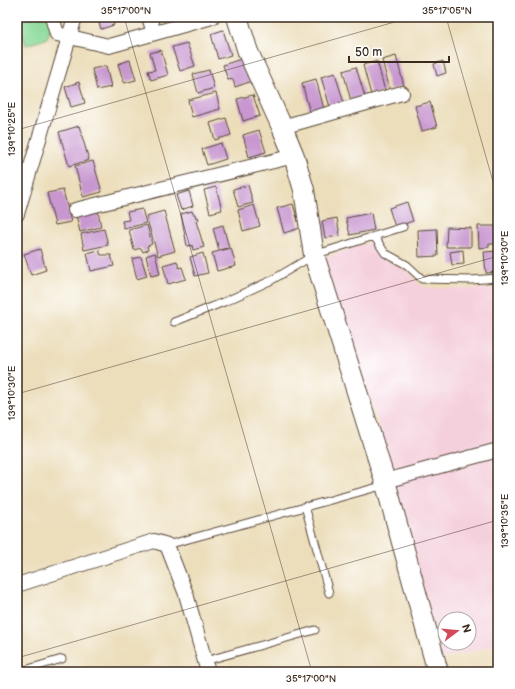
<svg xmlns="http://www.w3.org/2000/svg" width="515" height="689" font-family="'Balsamiq Sans',sans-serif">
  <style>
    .built { fill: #f4cfdc; fill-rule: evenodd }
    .green { fill: #89d998; stroke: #62825b }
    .building { fill: #c897d0 }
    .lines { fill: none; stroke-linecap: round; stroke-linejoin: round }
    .lane-casing { stroke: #564536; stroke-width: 9 }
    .street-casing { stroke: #564536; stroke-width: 16 }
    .secondary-casing { stroke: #564536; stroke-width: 22 }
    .lane { stroke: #fff; stroke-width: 7 }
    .street { stroke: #fff; stroke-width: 14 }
    .secondary { stroke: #fff; stroke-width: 20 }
    .ticks { fill: none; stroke: #3b2a1e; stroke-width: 1; stroke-opacity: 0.45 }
    .neatline { fill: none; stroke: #3b2a1e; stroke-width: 1.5 }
    .ticks-label { font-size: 10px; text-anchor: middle; fill: #3b2a1e }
  </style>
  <rect width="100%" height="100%" fill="#fff"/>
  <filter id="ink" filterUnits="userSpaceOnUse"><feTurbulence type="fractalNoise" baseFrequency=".025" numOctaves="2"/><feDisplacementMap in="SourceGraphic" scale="8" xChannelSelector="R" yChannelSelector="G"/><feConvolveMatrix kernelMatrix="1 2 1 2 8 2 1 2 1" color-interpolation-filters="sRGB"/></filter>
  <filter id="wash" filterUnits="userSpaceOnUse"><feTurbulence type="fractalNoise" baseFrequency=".012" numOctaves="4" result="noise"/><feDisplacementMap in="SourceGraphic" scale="16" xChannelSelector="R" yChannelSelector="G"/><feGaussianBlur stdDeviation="0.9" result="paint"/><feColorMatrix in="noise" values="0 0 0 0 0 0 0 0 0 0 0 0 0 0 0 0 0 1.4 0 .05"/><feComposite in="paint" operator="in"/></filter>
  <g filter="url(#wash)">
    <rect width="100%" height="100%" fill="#ecdebb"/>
    <!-- built -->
    <path class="built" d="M369,242L376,246L380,255L409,273L419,284L429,288L498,289V645L441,659L381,431L322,262L324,258ZM445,619H469V643H445Z"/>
    <!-- green -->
    <path class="green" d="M36,17H49L52,27L46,39L26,45L19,22Z"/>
    <g id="blocks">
      <!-- building -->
      <path class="building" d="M97,17H112L114,25L101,29Z
        M127,17H141L142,18L128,22Z
        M223,30L231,55L218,59L211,34Z
        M187,43L195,66L180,71L172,47Z
        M161,50L168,75L151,80L148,71L155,70L150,53Z
        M396,56L404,86L390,90L382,60Z
        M244,58L252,81L235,87L233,79L228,80L223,65Z
        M130,60L136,80L124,83L118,64Z
        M377,61L385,91L371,95L363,65Z
        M443,61L446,73L437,76L434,64Z
        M106,66L111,87L97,90L92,69Z
        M356,67L365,97L351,101L343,71Z
        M209,70L214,88L198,93L193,74Z
        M335,73L344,103L330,107L321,77Z
        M316,79L324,109L310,113L302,83Z
        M79,82L85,103L71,107L65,87Z
        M216,93L220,109L192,117L188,100Z
        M253,95L260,116L243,121L237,99Z
        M430,102L437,127L422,131L415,106Z
        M226,118L231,135L215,140L210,123Z
        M79,126L89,160L69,166L59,132Z
        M259,130L266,152L249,157L243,135Z
        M221,143L226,159L207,165L202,149Z
        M93,161L102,192L83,197L75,166Z
        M248,185L253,203L238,207L233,189Z
        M216,187L222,210L210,213L204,190Z
        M63,190L71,222L55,225L47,193Z
        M189,191L193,206L181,210L176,195Z
        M407,202L413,221L395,227L389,208Z
        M293,204L300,228L284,233L277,208Z
        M254,205L260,226L243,231L238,210Z
        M142,209L146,223L124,229L122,221L129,220L127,212Z
        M98,211L101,227L80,232L76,215Z
        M164,211L175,251L158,256L146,216Z
        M192,211L193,214H195L196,218L198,217L199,220L196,221L204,247L193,250L192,245L187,246L181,214Z
        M371,213L374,230L350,235L346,218Z
        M337,218L340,236L325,238L322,221Z
        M147,225L152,244L147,246L148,250L143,252L141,248L134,250L129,230Z
        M223,225L229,248L219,250L213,228Z
        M478,226H498V244H489V247L479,248Z
        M447,227L471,228V247H446Z
        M104,229L108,245L84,250L81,234Z
        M437,229L438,256L419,257L418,230Z
        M231,248L236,266L217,271L212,253Z
        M40,249L46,270L31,275L24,254Z
        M99,250L101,255H111L114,266L91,271L87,253Z
        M463,250L464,264L452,265L450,252Z
        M498,251V272L486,273L484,252Z
        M155,253L160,274L151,276L146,256Z
        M203,253L208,273L195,276L190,257Z
        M141,257L147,276L137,279L132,259Z
        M177,261L179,268L182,267L186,279L168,284L163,265Z"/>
    </g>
  </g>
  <g filter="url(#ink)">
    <use href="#blocks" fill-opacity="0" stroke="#564536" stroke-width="1"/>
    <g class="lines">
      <defs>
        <path id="lane" d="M374,236L385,253L407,265L422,279L471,280L498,278
          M174,322L224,302L272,280L314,255L403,227
          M305,506L329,593
          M167,545L385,485
          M205,661L315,630
          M18,672L62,659"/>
        <path id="street" d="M52,17L57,34L109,46L212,17
          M149,17L154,33
          M282,127L402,93
          M75,210L294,156
          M17,214L75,17
          M385,481L498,450
          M17,585L154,541L167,545L186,594L208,672"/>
        <path id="secondary" d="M237,17L248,52L282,127L294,156L304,190L314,255L385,481L438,672"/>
      </defs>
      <!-- lane casing -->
      <use href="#lane" class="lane-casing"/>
      <!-- street casing -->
      <use href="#street" class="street-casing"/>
      <!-- secondary casing -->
      <use href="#secondary" class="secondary-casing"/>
      <!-- lane -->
      <use href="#lane" class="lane"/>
      <!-- street -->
      <use href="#street" class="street"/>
      <!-- secondary -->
      <use href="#secondary" class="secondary"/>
    </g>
  </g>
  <!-- ticks -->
  <path class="ticks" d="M124,17L312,672M446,17L498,199M17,130L412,17M17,394L498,256M17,658L498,520"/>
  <!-- margin -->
  <rect width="515" height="689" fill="none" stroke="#fff" stroke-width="44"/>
  <!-- north arrow -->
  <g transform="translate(457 631) rotate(74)"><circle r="19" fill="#ffffff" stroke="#b1aaa5"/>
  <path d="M0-3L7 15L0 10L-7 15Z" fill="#d1495b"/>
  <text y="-6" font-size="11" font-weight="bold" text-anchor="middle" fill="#3b2a1e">N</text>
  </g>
  <!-- scale -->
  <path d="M349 56v6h100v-6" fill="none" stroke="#3b2a1e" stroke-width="2"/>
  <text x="355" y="56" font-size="12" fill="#3b2a1e" stroke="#ffffff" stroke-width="3" paint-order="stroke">50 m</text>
  <rect x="22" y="22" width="471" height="645" class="neatline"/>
  <g class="ticks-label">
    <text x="126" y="14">35°17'00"N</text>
    <text x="447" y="14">35°17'05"N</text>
    <text transform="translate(11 129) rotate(-90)" y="4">139°10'25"E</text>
    <text transform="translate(504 258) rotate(-90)" y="4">139°10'30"E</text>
    <text transform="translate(11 393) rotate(-90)" y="4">139°10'30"E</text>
    <text transform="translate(504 521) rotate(-90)" y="4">139°10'35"E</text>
    <text x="311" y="682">35°17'00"N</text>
  </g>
</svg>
